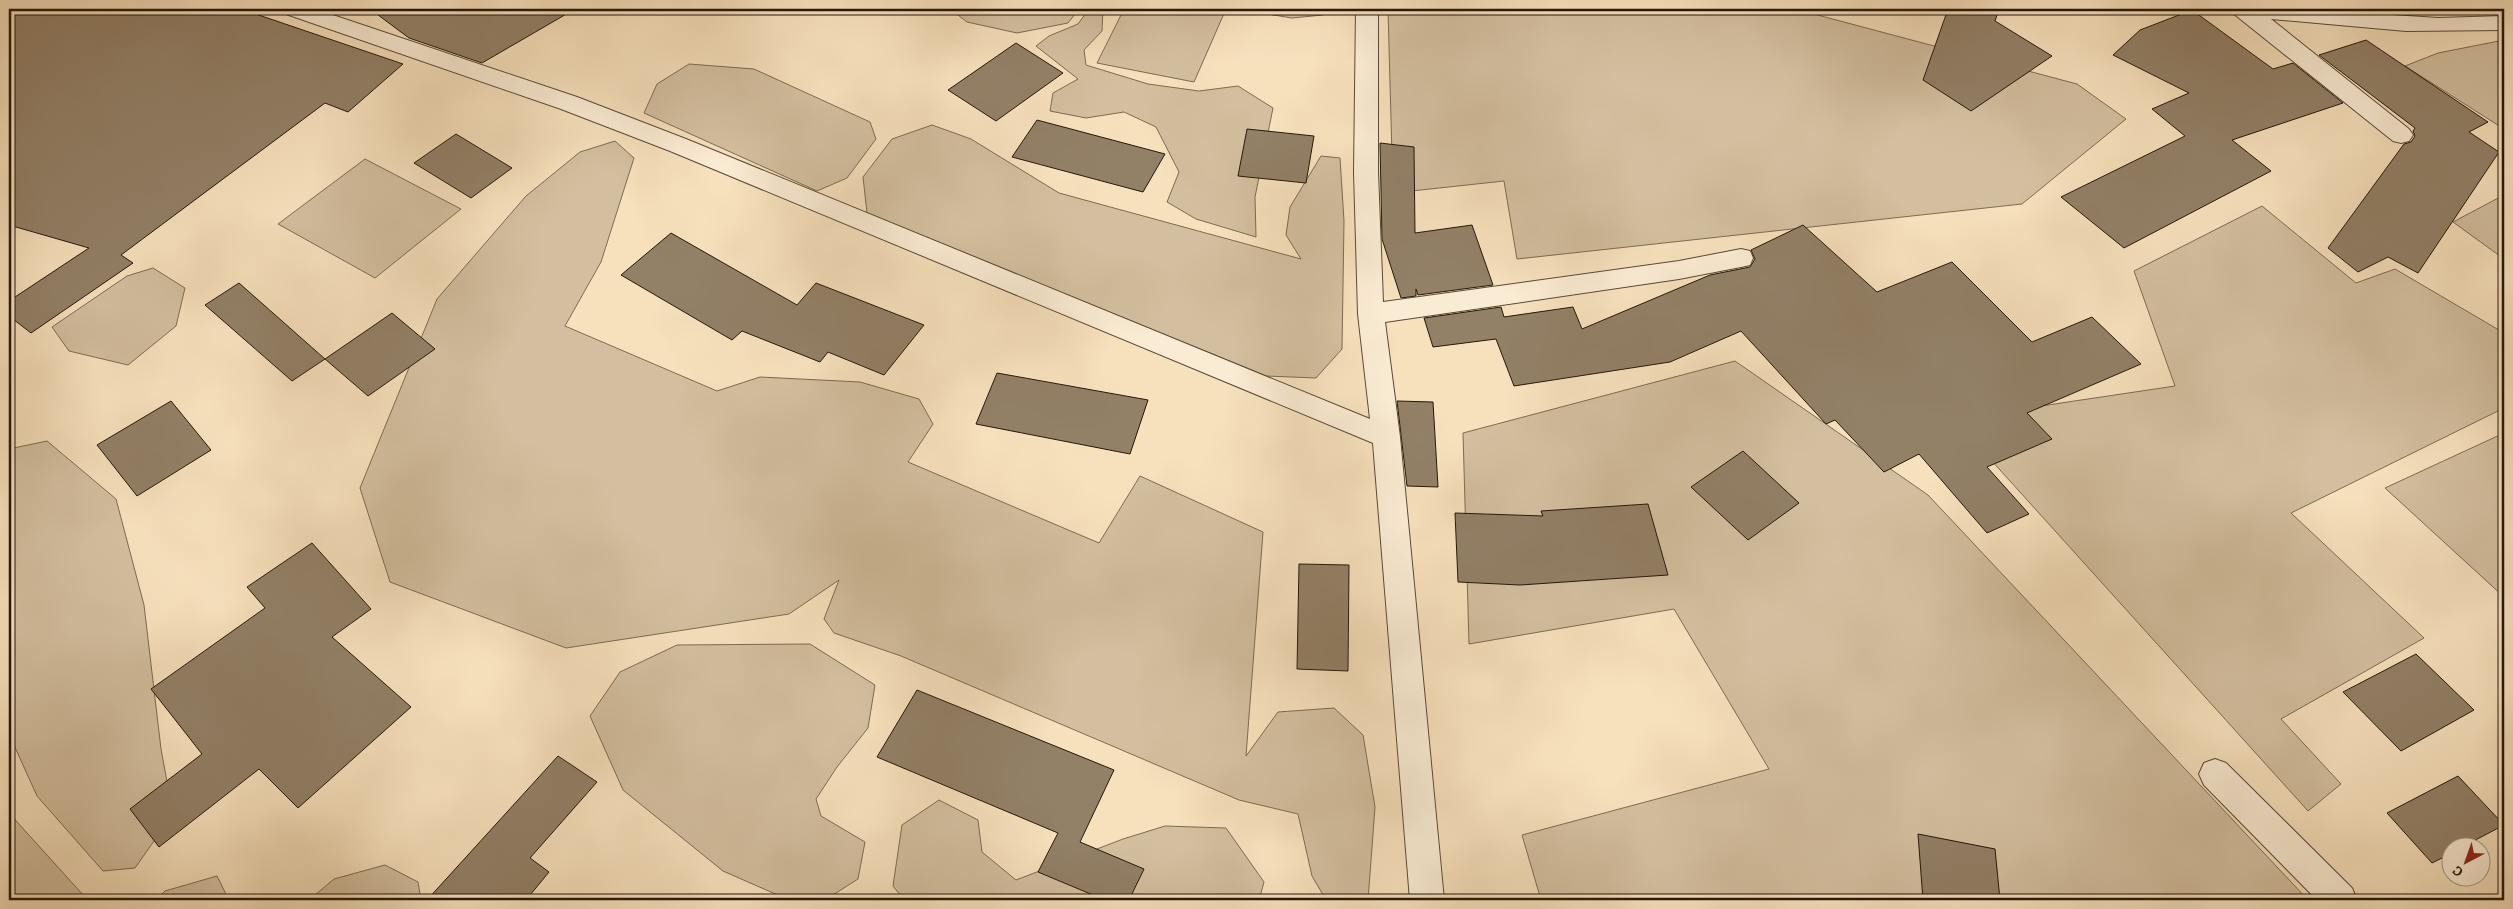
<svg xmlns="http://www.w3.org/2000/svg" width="2513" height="909" font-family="Alegreya,serif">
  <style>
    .green { fill: #d3bf9f; stroke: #7c6b54 }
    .building { fill: #928067; stroke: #25170a }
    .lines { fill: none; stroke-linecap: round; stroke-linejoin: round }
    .service-casing { stroke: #5a4a37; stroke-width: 2 }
    .service { fill: #faecd4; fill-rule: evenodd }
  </style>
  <rect width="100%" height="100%" fill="#f7e1bd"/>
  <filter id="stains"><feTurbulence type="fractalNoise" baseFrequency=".004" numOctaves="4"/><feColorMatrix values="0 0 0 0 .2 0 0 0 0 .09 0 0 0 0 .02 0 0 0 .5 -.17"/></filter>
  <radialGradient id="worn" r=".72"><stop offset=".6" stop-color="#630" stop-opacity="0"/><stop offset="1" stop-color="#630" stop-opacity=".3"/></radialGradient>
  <!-- green -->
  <path class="green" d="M950,9H1079L1068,23L1017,33L967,22Z
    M1089,9H1103L1102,31L1084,50L1086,65L1148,84L1199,91L1238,86L1273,108L1255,197L1256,237L1196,219L1167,202L1179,172L1156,127L1124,112L1086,118L1050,111L1053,93L1078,79L1036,46L1049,36L1078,24Z
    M1124,9H1226L1194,82L1097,63Z
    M1253,9H1326L1323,15L1292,18L1255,12Z
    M1388,9H1795L2077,84L2126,119L2022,204L1517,259L1504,181L1393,193Z
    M2504,40V129L2405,66L2438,53Z
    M689,64L754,69L870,122L876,139L847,178L817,191L644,113L657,84Z
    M932,125L971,139L1059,193L1301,259L1286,235L1290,207L1321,156L1340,158L1344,221L1342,349L1316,378L1266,376L867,213L863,177L892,139Z
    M615,141L634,158L601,262L565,326L717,391L760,377L860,382L919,399L933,424L908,462L1099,543L1140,476L1263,532L1246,756L1278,712L1334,708L1363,735L1375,807L1368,900H1326L1312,876L1298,814L1239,800L901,656L834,633L824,619L839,580L789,614L566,648L390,582L360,488L437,299L526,196L580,152Z
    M365,159L461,209L375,278L278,224Z
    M2504,195V259L2453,222Z
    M2262,206L2356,283L2395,269L2504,333V408L2291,513L2424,638L2281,719L2341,784L2308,811L1954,419L2175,386L2134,271Z
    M153,268L185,288L176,326L128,365L69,351L52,327L127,276Z
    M1735,361L1928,495L2308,900H1541L1522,835L1769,769L1674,609L1469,644L1463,433Z
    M2504,433V597L2385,488Z
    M47,441L116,499L144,605L161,749L173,814L135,868L103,871L37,796L9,734V449Z
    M810,644L875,685L868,728L837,767L816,799L821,816L865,842L858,879L825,900H789L723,871L623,790L590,716L620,672L677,645Z
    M939,800L978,820L982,852L1016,880L1123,839L1165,826L1226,828L1264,882L1259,900H904L893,886L902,825Z
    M9,813L84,896L90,900H9Z
    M385,865L418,882L421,900H309L334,879Z
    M217,876L229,900H156L165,891Z"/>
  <!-- building -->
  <path class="building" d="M9,9H241L403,64L348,112L325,103L121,255L133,263L31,333L9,316V301L89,248L9,225Z
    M370,9H575L482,63L409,38Z
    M1948,9H1999L1995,21L2052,56L1971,111L1923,80Z
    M2192,10L2273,69L2293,63L2343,103L2232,140L2271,171L2124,248L2061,197L2185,136L2152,109L2189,93L2113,55L2140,30Z
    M2366,40L2488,122L2469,132L2499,152L2418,273L2388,257L2358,272L2328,248L2404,144L2411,142L2415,136L2413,131L2415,128L2319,55Z
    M1016,43L1063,73L996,121L948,90Z
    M1037,120L1165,154L1143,192L1012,157Z
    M1247,129L1314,136L1306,183L1238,176Z
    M456,134L512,168L471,198L414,163Z
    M1380,143L1414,147L1415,233L1472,225L1493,285L1418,295L1416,289V296L1401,298L1382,239Z
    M1803,225L1877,292L1952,262L2032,342L2092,317L2141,364L2027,413L2052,439L1987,467L2029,514L1987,533L1919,454L1884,472L1835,420L1826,424L1741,331L1670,362L1514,386L1496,339L1433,347L1424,318L1501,307L1504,317L1573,307L1582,329L1710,275L1750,267L1755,259L1751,250Z
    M671,233L797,305L816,283L924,325L884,375L828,352L820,362L742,331L732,340L621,275Z
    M239,283L325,359L292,381L205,305Z
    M392,313L435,349L368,396L325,359Z
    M997,373L1148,400L1130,454L976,424Z
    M171,401L211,450L137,496L97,445Z
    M1397,401L1433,402L1438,487L1407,486Z
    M1743,451L1799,503L1748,540L1691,487Z
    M1648,504L1668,575L1520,585L1458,582L1455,513L1543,516L1541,511Z
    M312,543L371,609L332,637L411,707L298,808L259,769L159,847L130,809L202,754L151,689L265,608L247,587Z
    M1299,564L1349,565L1348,671L1297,669Z
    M2416,654L2474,710L2401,751L2343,692Z
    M917,690L1114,770L1080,842L1144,869L1129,900H1105L1038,872L1058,833L877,757Z
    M558,756L597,782L530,858L549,872L526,900H427Z
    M2458,776L2504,825L2464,846H2450V854L2432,863L2387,813Z
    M1918,834L1995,849L2000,900H1923Z"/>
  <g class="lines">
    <defs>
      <path id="service" d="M283,9H315L577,97L686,139L1370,419L1358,314L1354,172L1356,9H1378V172L1383,302L1679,261L1741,249L1750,251L1753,258L1750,265L1741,267L1679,279L1385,322L1400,437L1444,900H1410L1373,443L670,151L561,109L286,14Z
        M2231,9H2302L2438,18L2504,16V30L2406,31L2271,19L2409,129L2413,135L2409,141L2401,143L2393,141L2234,14Z
        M2215,759L2226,763L2352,888L2357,900H2317L2204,785L2199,774L2204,763Z"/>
    </defs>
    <!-- service casing -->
    <use href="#service" class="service-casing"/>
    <!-- service -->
    <use href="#service" class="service"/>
  </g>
  <!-- margin -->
  <rect width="2513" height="909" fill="none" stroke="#f7e1bd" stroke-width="30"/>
  <rect x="10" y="10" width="2493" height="889" fill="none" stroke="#25170a" stroke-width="2.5"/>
  <rect x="15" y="15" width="2483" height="879" fill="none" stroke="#25170a"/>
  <!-- north arrow -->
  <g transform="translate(2466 862) rotate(221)"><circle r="24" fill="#faecd4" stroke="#a59783"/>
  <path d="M0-4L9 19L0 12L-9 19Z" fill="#8f2418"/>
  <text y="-8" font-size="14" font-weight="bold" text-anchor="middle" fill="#25170a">С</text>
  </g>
  <rect width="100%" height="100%" filter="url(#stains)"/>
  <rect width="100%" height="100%" fill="url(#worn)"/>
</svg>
